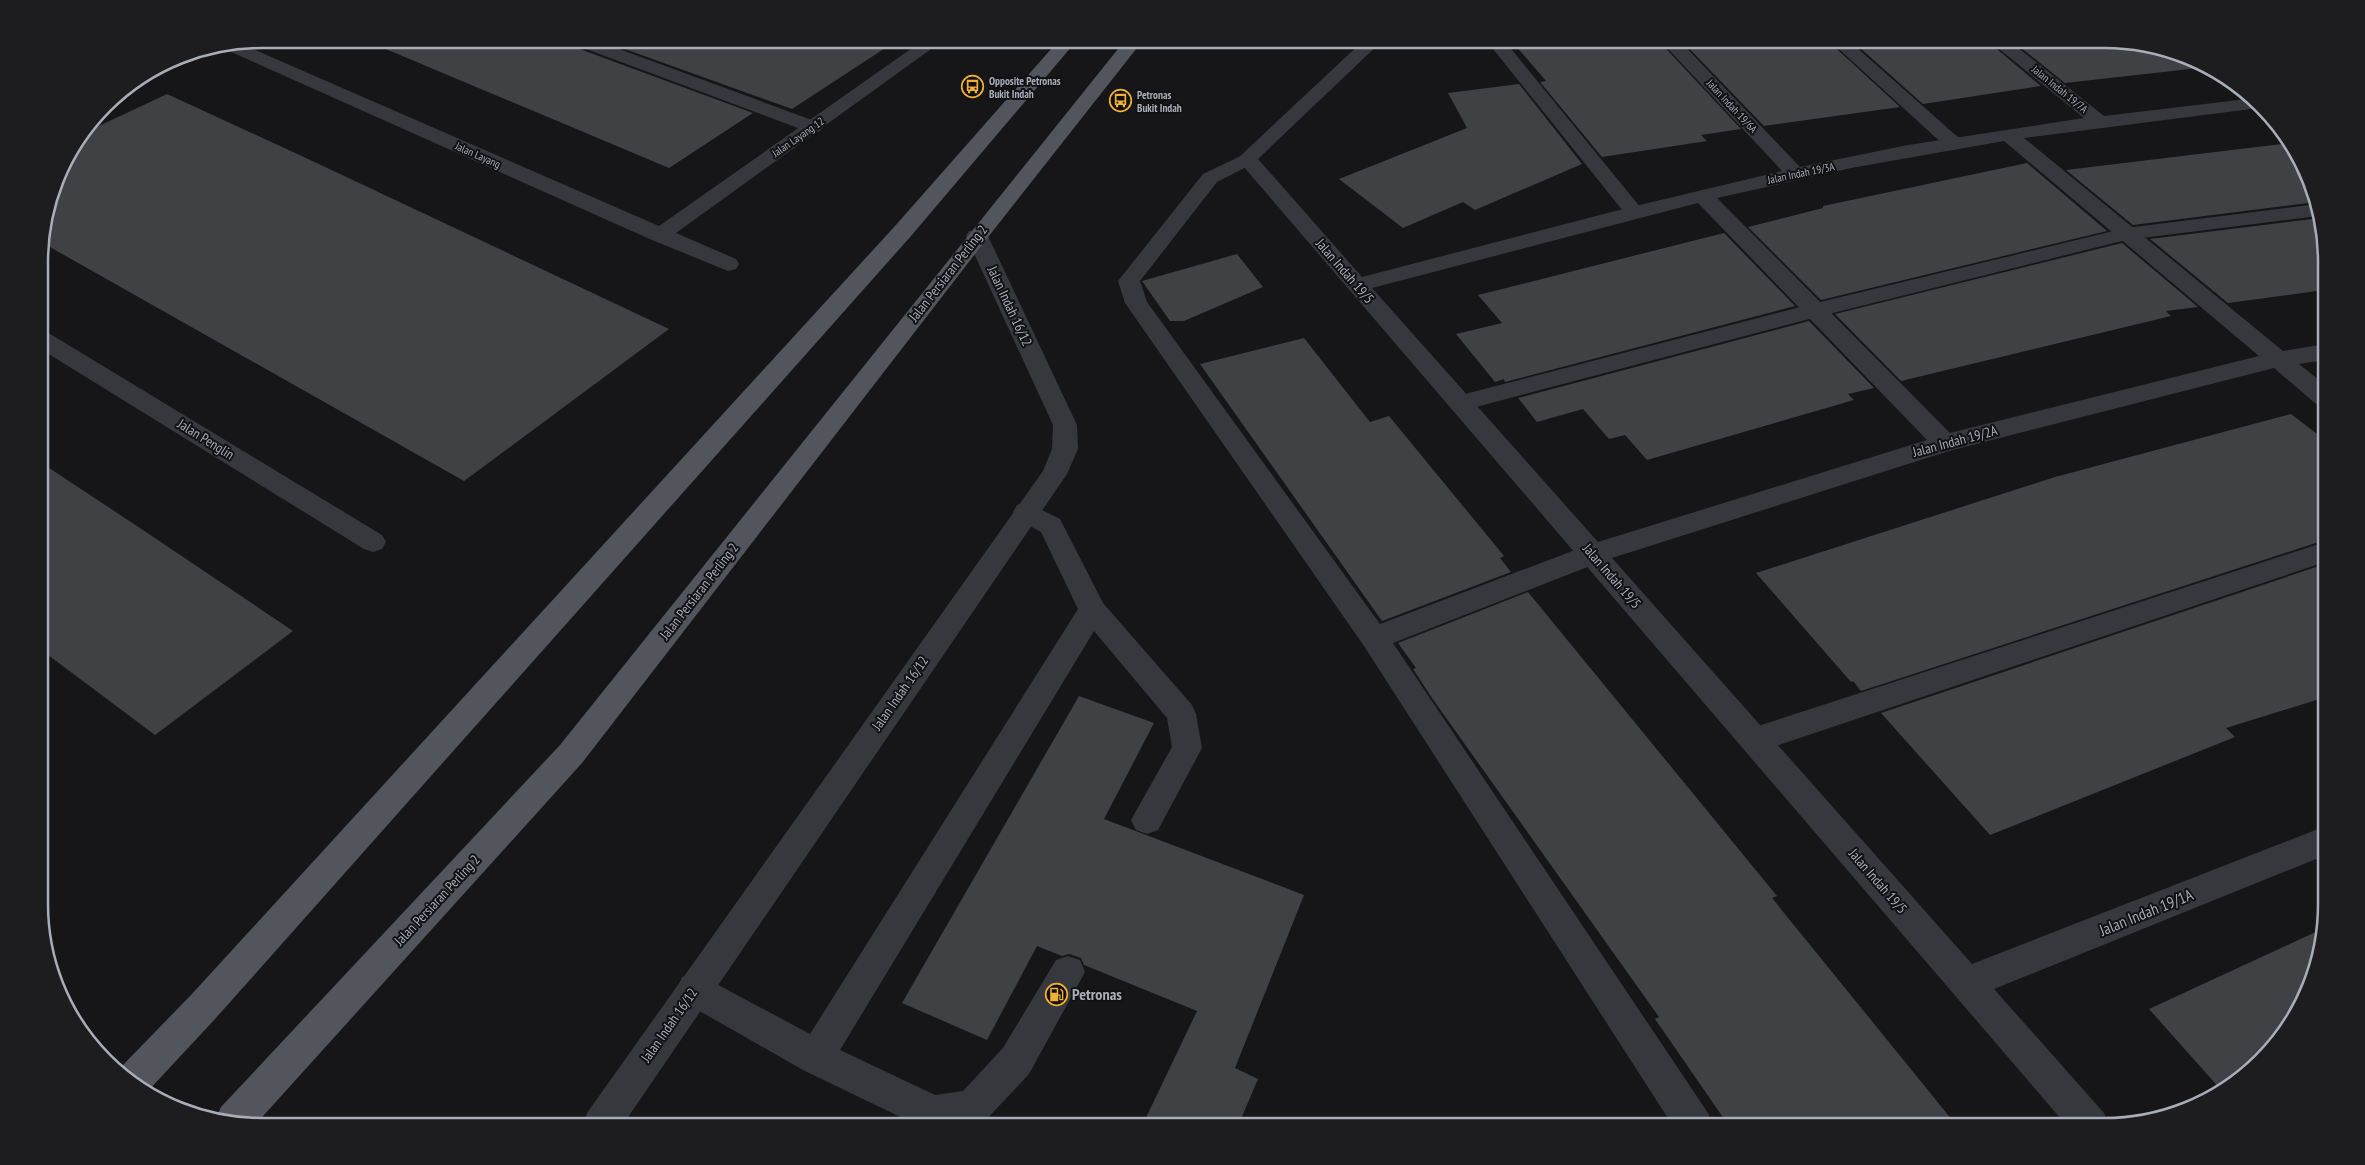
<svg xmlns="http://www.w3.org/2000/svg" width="2365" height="1165" font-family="'PT Sans Narrow',sans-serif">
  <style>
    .building { fill: #404145 }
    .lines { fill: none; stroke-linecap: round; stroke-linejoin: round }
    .service { fill: #37383d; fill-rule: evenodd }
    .minor { fill: #37383d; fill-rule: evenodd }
    .primary { fill: #53555c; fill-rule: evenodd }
    .labels { text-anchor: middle; stroke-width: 4; stroke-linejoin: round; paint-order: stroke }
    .far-poi-label { font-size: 11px; font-weight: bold; fill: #a8adb8; stroke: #111113; text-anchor: start }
    .far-street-label { font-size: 11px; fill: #a8adb8; stroke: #111113 }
    .street-label { font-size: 14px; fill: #a8adb8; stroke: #111113 }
    .near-street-label { font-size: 16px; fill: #a8adb8; stroke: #111113 }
    .near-poi-label { font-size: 16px; font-weight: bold; fill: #a8adb8; stroke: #111113; text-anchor: start }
    .rim { fill: none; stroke: #a8adb8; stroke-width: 2.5 }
  </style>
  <rect width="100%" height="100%" fill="#161618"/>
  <!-- building -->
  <path class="building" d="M362,39H565L569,45L753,113L669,168Z
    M597,39H899L792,109Z
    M1510,39H1657L1741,129L1701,135L1707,141L1602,157L1540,82L1546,81Z
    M1680,39H1826L1900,107L1764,126Z
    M1850,39H1985L2041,86L1923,104Z
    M2010,39H2104L2198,61L2199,68L2065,83Z
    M1519,84L1582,164L1475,210L1463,202L1403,228L1339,179L1467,128L1448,93Z
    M167,94L306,158L669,329L464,481L41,242L62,163L84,133Z
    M2290,143L2309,177L2316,202L2133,225L2066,170Z
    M2027,163L2107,231L1821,300L1748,227L1823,208V206Z
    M2320,218L2324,233V290L2228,303L2150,239Z
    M1724,233L1795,306L1505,382L1504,379L1495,382L1456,334L1502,323L1478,295Z
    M2122,243L2198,307L2166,311L2171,316L1901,381L1835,314Z
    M1237,254L1263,287L1184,321H1170L1142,281Z
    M1809,321L1874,388L1848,394L1854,400L1647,460L1625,435L1609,439L1583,409L1537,422L1518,398Z
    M1304,338L1370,422L1389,416L1504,556L1500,558L1511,572L1382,621L1200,364Z
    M2291,414L2325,440V540L1861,691L1853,681L1851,682L1756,573L2055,477Z
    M40,462L143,530L293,631L155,735L40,649Z
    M2325,564L2326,697L2226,728L2235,737L1990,835L1881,713Z
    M1528,592L1777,896L1772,898L1957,1126H1729L1655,1019L1659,1017L1432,698L1413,669L1416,668L1398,643Z
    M1079,696L1154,723L1104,819L1304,895L1235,1068L1258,1079L1238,1126H1142L1197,1011L1084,965L1081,958L1069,954L1062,956L1037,946L987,1040L902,1003Z
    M2320,930L2303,1002L2271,1050L2222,1091L2149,1009Z"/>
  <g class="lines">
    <!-- service -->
    <path class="service" d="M567,39H592L820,123L823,127L820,131L813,133L806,131L570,43Z
      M1485,39H1503L1641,208L1645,212L1641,216L1634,218L1627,216Z
      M1828,39H1847L1960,139L1963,143L1960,147L1953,149L1946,147Z
      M1247,153L1254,155L1257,159L1254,163L1217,182L1140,281L1147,302L1380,624L1583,547L1593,544L1603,547L1607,554L1603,561L1393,643L1708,1113L1713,1126H1673L1364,646L1125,303L1118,281L1203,174Z
      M2317,204L2320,216H2318L2126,240L1817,317L1461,411L1452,409L1449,403L1452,397L1461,395L1816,303L2126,228Z
      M1026,502L1060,519L1103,603L1192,705L1196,714L1202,748L1158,830L1147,834L1136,830L1131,820L1172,747L1167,718L1094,631L840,1050L935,1095L963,1091L1003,1048L1056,960L1068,956L1080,960L1085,972L1029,1074L985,1121L973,1126H919L803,1070L682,1001L677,989L682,977L694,972L810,1034L1078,609L1041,532L1017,519L1013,512L1017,505Z
      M2325,542V562L1755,753L1744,749L1740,740L1744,731L1755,727Z"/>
    <!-- minor -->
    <path class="minor" d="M925,39H945L676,233L736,259L739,264L736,269L728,271L652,240L220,47L239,43L659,226Z
      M1365,39H1384L1258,159L1362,277L1623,209L1782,171L1659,39H1678L1800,167L1908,145L2084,118L1987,39H2007L2104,116L2247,99L2259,108L2024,138L2283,351L2325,344V360L2299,364L2325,385V406L2316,404L2274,368L1949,451L1612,558L1972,964L2326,826V855L1994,989L2104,1113L2109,1126H2067L1237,159ZM2004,141L2259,356L1950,433L1717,198L1851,168ZM1698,203L1927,440L1598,542L1372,288Z
      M977,230L985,231L988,236L1077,425L1078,449L1067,474L622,1126H582L587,1113L1043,471L1052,449L1053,425L966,236L969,231Z
      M39,330L47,332L382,535L386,542L382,549L373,552L364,549L39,348Z"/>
    <!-- primary -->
    <path class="primary" d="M1060,39H1078L911,236L215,1019L148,1091L120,1068L191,995L895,226Z
      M1126,39H1144L985,241L582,763L255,1125L217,1116L221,1107L560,745Z"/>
  </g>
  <!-- icons -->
  <defs>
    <symbol id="bus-ring" viewBox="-11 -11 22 22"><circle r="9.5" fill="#111113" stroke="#f2b134" stroke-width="1.5"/><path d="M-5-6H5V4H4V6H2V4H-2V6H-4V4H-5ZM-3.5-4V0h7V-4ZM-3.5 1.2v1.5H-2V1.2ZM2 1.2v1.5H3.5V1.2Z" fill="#f2b134"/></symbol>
    <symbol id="fuel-ring" viewBox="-11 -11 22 22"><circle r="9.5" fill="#111113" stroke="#f2b134" stroke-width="1.5"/><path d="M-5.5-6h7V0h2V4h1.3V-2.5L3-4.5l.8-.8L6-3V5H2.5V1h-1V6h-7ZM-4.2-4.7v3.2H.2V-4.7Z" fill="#f2b134"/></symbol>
  </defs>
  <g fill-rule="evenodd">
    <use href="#bus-ring" x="960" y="74" width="25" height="25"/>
    <use href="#bus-ring" x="1108" y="88" width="25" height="25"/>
    <use href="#fuel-ring" x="1044" y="982" width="25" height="25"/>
  </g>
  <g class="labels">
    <!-- far-poi labels -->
    <g class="far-poi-label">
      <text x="989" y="85">Opposite Petronas<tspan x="989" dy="13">Bukit Indah</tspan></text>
      <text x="1137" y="99">Petronas<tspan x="1137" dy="13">Bukit Indah</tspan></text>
    </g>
    <!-- far-street labels -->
    <g class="far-street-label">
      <text transform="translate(2060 89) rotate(39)" y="4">Jalan Indah 19/7A</text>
      <text transform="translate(1732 106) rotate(47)" y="4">Jalan Indah 19/6A</text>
      <text transform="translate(798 137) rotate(-35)" y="4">Jalan Layang 12</text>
      <text transform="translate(478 155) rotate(24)" y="4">Jalan Layang</text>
      <text transform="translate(1801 173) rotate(-12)" y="4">Jalan Indah 19/3A</text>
    </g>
    <!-- street labels -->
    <g class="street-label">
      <text transform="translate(1345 271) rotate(49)" y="5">Jalan Indah 19/5</text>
      <text transform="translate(948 273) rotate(-52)" y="5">Jalan Persiaran Perling 2</text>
      <text transform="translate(1010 306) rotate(65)" y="5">Jalan Indah 16/12</text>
      <text transform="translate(206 439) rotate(32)" y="5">Jalan Penglin</text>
      <text transform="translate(1955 441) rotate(-15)" y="5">Jalan Indah 19/2A</text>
      <text transform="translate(1612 576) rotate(49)" y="5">Jalan Indah 19/5</text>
      <text transform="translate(699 591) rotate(-52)" y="5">Jalan Persiaran Perling 2</text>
      <text transform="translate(900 693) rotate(-55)" y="5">Jalan Indah 16/12</text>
      <text transform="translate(1878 881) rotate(49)" y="5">Jalan Indah 19/5</text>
      <text transform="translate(437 900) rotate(-47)" y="5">Jalan Persiaran Perling 2</text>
      <text transform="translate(669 1025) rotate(-55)" y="5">Jalan Indah 16/12</text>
    </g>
    <!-- near-street labels -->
    <g class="near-street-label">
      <text transform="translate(2146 912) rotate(-22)" y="6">Jalan Indah 19/1A</text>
    </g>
    <!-- near-poi labels -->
    <g class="near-poi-label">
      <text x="1072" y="1000">Petronas</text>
    </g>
  </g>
  <!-- crop -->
  <path d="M0 0H2365V1165H0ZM262 48H2104A214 214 0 0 1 2318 262V904A214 214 0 0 1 2104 1118H262A214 214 0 0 1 48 904V262A214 214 0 0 1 262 48Z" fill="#1d1d20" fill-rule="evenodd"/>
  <path class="rim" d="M262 48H2104A214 214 0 0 1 2318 262V904A214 214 0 0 1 2104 1118H262A214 214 0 0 1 48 904V262A214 214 0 0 1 262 48Z"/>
</svg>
